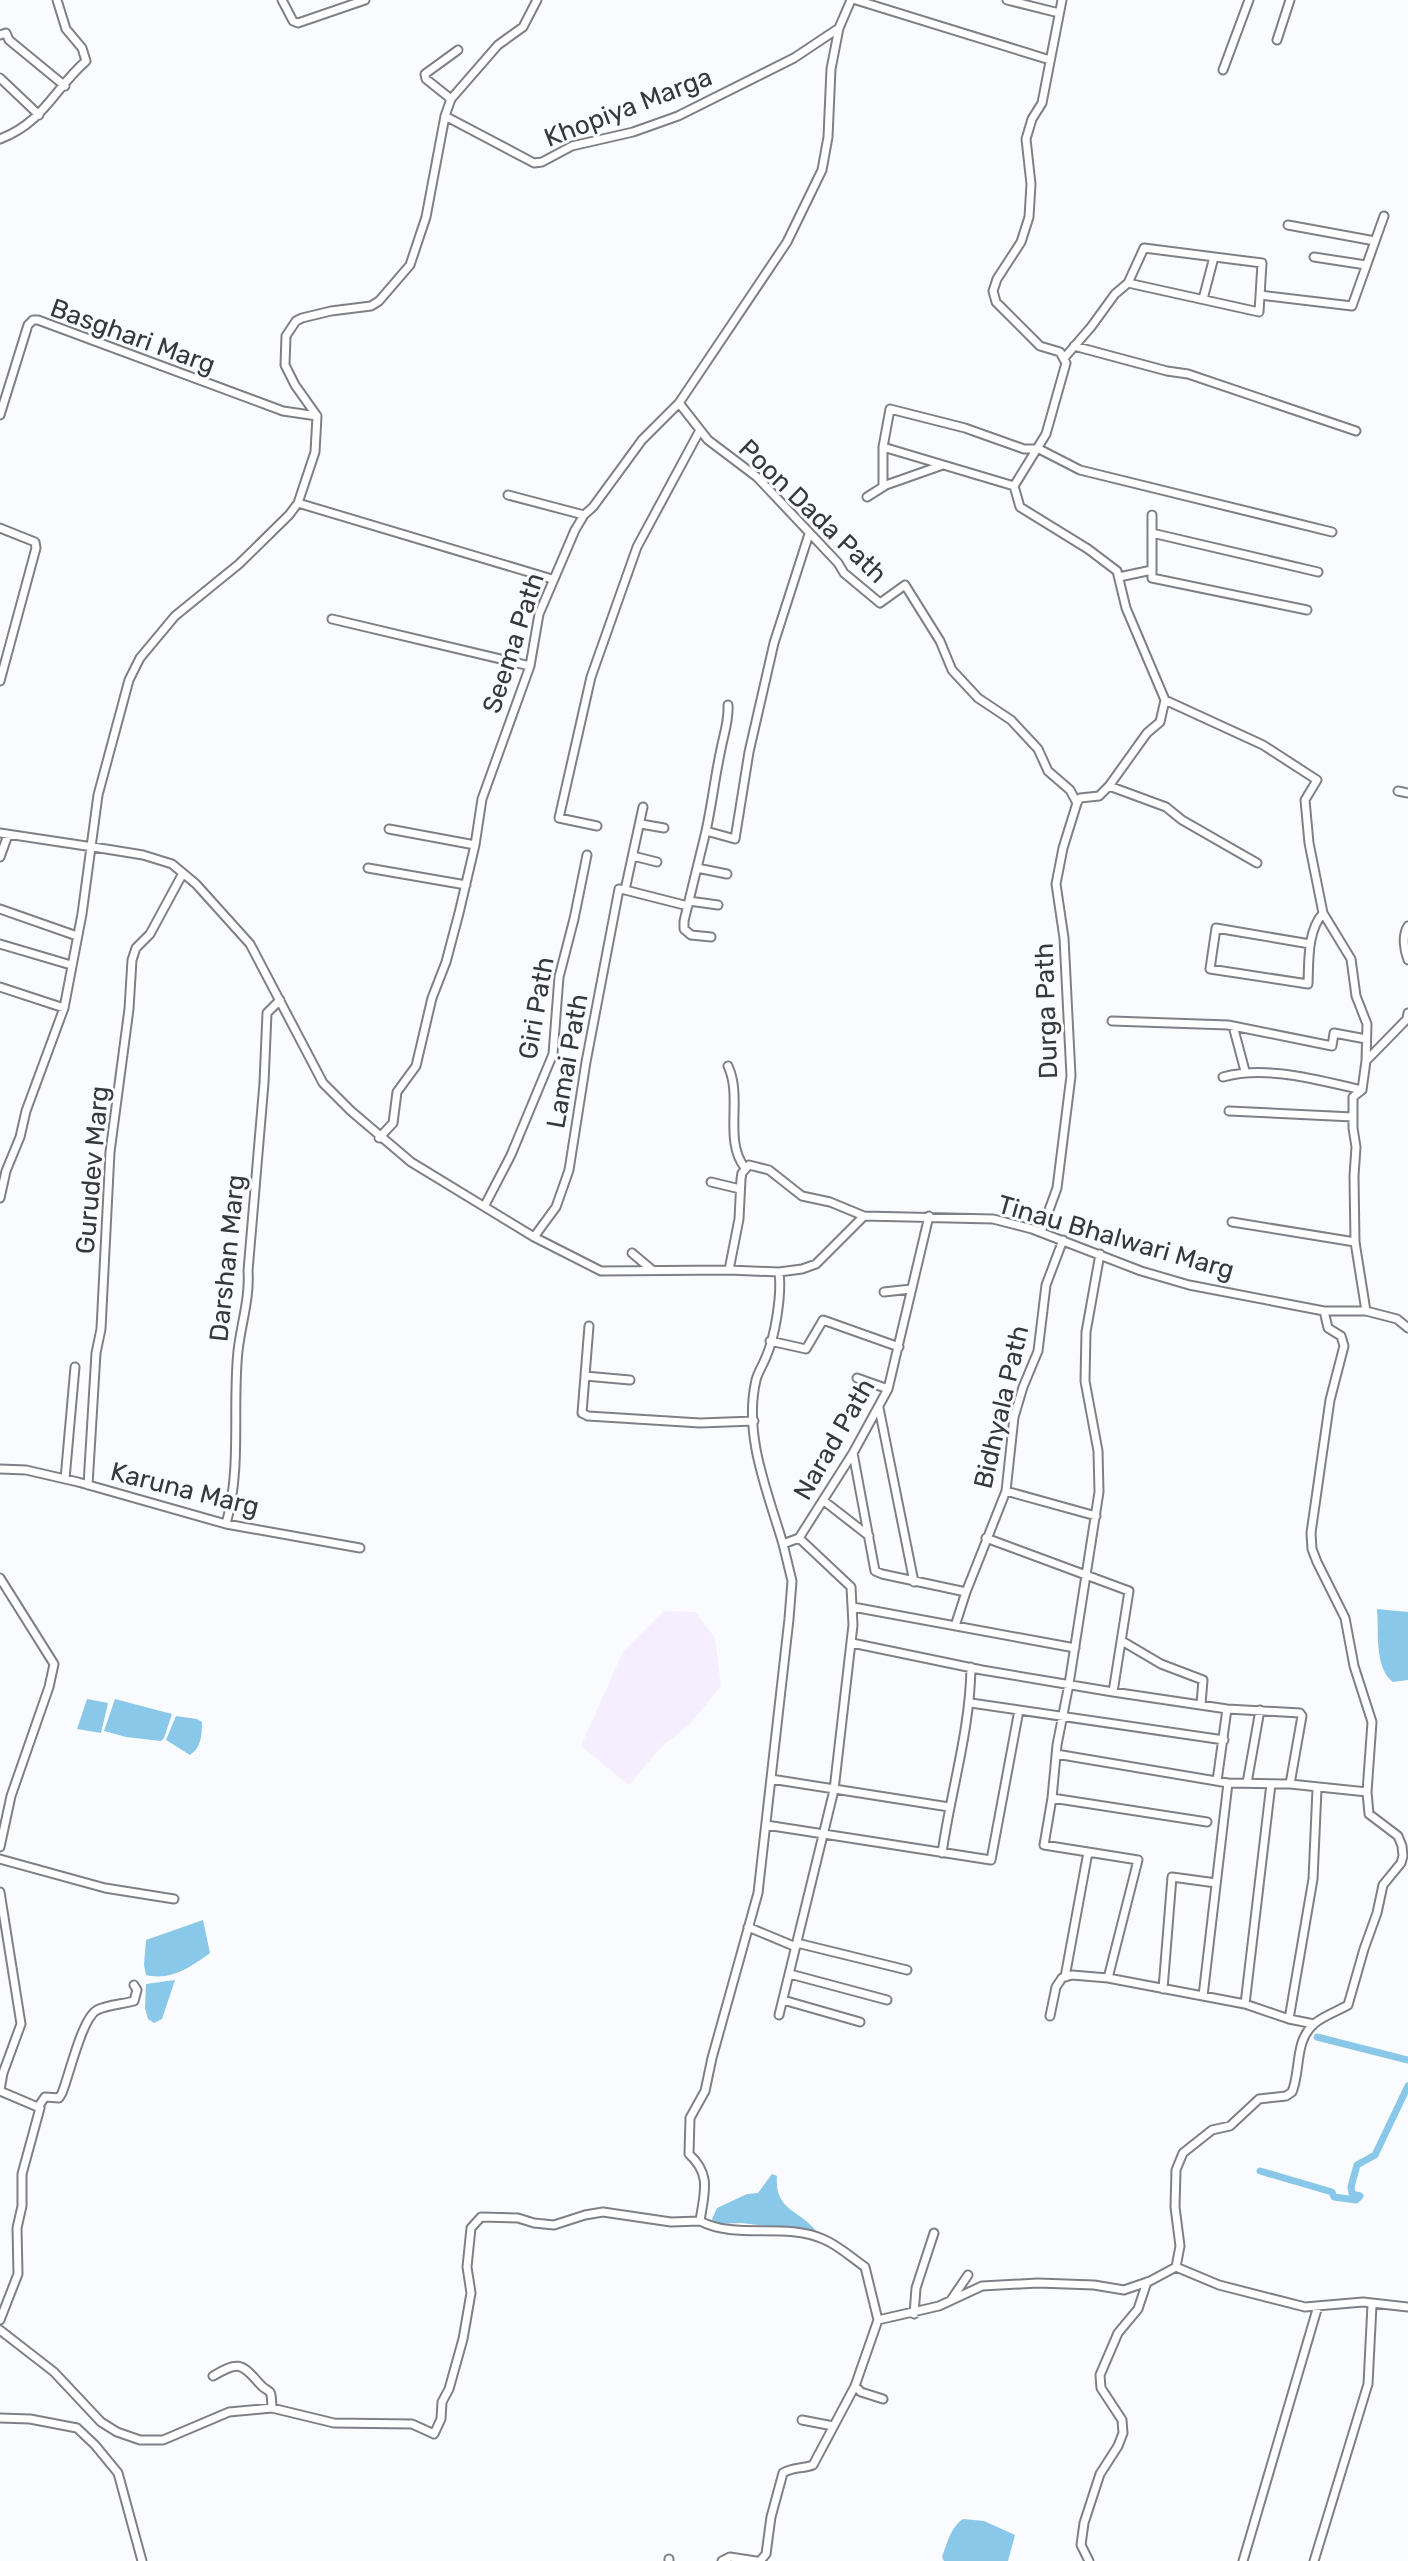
<svg xmlns="http://www.w3.org/2000/svg" width="1408" height="2561" font-family="Rubik,sans-serif">
  <style>
    .industrial { fill: #f5eeff }
    .water { fill: #89c8e8 }
    .lines { fill: none; stroke-linecap: round; stroke-linejoin: round }
    .canal { stroke: #89c8e8; stroke-width: 7 }
    .minor-casing { stroke: #7f8087; stroke-width: 11 }
    .minor { stroke: #fff; stroke-width: 7 }
    .labels { text-anchor: middle; stroke-width: 6; stroke-linejoin: round; paint-order: stroke }
    .street-label { font-size: 26px; fill: #37383b; stroke: #fafbfe }
  </style>
  <rect width="100%" height="100%" fill="#fafbfe"/>
  <!-- industrial -->
  <path class="industrial" d="M664,1611L695,1612L715,1638L721,1686L690,1724L662,1746L629,1785L581,1746L623,1652Z"/>
  <!-- water -->
  <path class="water" d="M1377,1609L1408,1612V1680L1393,1682C1374,1668 1379,1631 1377,1609Z
    M87,1699L108,1703L101,1733L77,1729Z
    M115,1699L172,1714L164,1738L161,1741L126,1737L104,1731Z
    M176,1716L197,1719L202,1722C202,1735 201,1748 190,1755L166,1740Z
    M203,1920L210,1953C191,1967 171,1981 146,1975L144,1965L146,1940Z
    M175,1980L162,2019L154,2023L148,2019L145,2008L146,1984Z
    M772,2174L777,2176C774,2211 801,2210 817,2232L742,2223L715,2224L712,2219L717,2208L747,2194L758,2193Z
    M963,2519L984,2521L1015,2535L1008,2561H944L942,2557C947,2543 951,2527 963,2519Z"/>
  <g class="lines">
    <!-- canal -->
    <path class="canal" d="M1317,2037L1408,2060
      M1260,2171L1332,2192L1334,2197L1356,2200L1360,2196L1352,2194L1351,2187L1357,2165L1375,2155L1408,2086"/>
    <defs>
      <path id="minor" d="M282,0L293,21L298,23L365,0
        M856,0L1050,60
        M1007,0L1059,13
        M1062,0L1042,103L1032,119L1026,139L1031,184L1029,217L1021,242L997,279L993,291L996,302L1040,346L1060,352L1066,363L1046,434L1014,486L1020,507L1088,549L1117,571L1126,608L1165,700L1160,722L1147,733L1109,786L1099,796L1080,798L1077,803
        M0,35L6,33L9,40L65,86
        M1277,40L1290,0
        M1223,70L1249,0
        M0,78L39,115
        M451,99L426,79L425,74L458,50
        M445,116L534,163L542,162L572,146L633,132L678,116L794,58L839,28L851,0
        M0,139C44,122 54,89 86,61L82,48L66,29L57,0
        M1288,225L1375,241
        M1314,257L1366,265
        M1260,295L1352,306L1384,216
        M1203,299L1214,257
        M1074,346L1167,371L1188,374L1356,431
        M1065,357L1091,327L1115,294L1128,283L1144,248L1262,263L1259,312L1128,283
        M679,403L708,440L757,477L838,563L844,573L880,603L905,585L940,641L952,670L978,698L1011,720L1038,749L1048,771L1070,790L1077,803L1063,848L1056,884L1064,938L1071,1076L1057,1188L1041,1232
        M0,415L28,325L33,320H38L283,411L317,416
        M883,447V487
        M1014,486L883,447L890,409L965,428L1024,449H1039L1080,470L1332,532
        M508,495L584,515
        M867,497L886,485L940,466
        M298,503L552,579
        M1152,515V578L1307,610
        M0,528L35,542L36,548L0,681
        M1152,533L1318,572
        M1119,577L1152,570
        M332,619L530,666
        M1165,700L1263,745L1317,780L1305,800L1309,843L1323,913L1351,959L1356,996L1367,1024L1366,1061
        M1109,786L1166,807L1182,820L1257,863
        M1398,791L1408,793
        M643,807L625,890L688,906
        M641,824L664,828
        M597,826L559,818L591,677L637,547L700,430
        M389,829L475,845
        M706,831C712,804 715,776 721,749C724,733 729,721 728,705
        M0,833L106,849L143,855L172,864L196,884L250,944L323,1083L351,1111L411,1162L534,1237L601,1271L729,1270L779,1272L802,1269L816,1264L864,1216L993,1219L1032,1229L1141,1271L1189,1285L1324,1311H1366L1397,1319L1408,1328
        M633,856L657,862
        M0,857L8,835
        M368,868L466,885
        M697,868L727,874
        M689,901L718,905
        M0,909L77,936
        M1408,926C1402,935 1404,950 1408,960
        M711,937L691,935L684,929V921L706,831L735,839L749,752L774,643L809,534
        M0,944L71,965
        M1310,944L1216,928L1210,969L1308,984C1309,960 1307,932 1323,913
        M0,987L64,1008
        M1112,1021L1228,1025L1332,1046L1334,1033L1366,1039
        M1233,1026L1245,1071
        M728,1066C743,1098 723,1140 745,1168
        M1223,1077C1267,1065 1317,1080 1362,1090
        M1229,1111L1353,1117
        M379,1138L393,1123L397,1092L416,1066L432,998L446,962L459,913L475,845L482,799L530,666L539,614L575,530L584,515L593,507L642,440L679,403L787,242L822,170L828,137L831,69L839,28
        M711,1182L740,1189
        M0,1198L6,1171L20,1137L26,1111L64,1008L82,914L98,795L129,680L140,658L175,616L239,564L289,515L298,503L315,452L317,416L295,385L285,365L286,336L296,321L302,318L331,311L371,306L379,301L410,265L426,217L445,116L451,99L498,45L523,27L537,0
        M485,1205L511,1155L553,1054L559,977L574,919L587,855
        M1232,1222L1355,1242
        M534,1237L556,1207L569,1170L586,1062L619,889L625,890
        M632,1253L651,1269
        M1100,1254L1086,1332L1085,1381L1098,1451L1099,1492L1069,1684L1057,1745L1052,1798L1044,1845L1138,1860L1108,1978
        M729,1270L739,1219L741,1179L742,1173L749,1165L769,1170L802,1196L830,1202L864,1216
        M884,1292L911,1289
        M1366,1311L1355,1242L1354,1176L1356,1147L1353,1128V1097L1362,1090L1366,1061L1407,1019L1408,1013
        M589,1326L582,1413L588,1416L700,1423L754,1421
        M770,1341L806,1349L823,1320L899,1347
        M585,1376L630,1380
        M857,1378L888,1389
        M879,1408L914,1582
        M853,1453L875,1571L882,1574L966,1592
        M0,1469L26,1470L78,1482L226,1524L360,1548
        M65,1479L75,1367
        M88,1485L96,1353L101,1329L110,1152L129,1009L132,960L136,948L150,934L183,873
        M1006,1491L1096,1516
        M824,1501L869,1536
        M226,1524C242,1467 232,1408 238,1351C241,1324 250,1298 248,1271L264,1083L267,1013L280,1000
        M799,1538L853,1453L888,1389L929,1216
        M986,1538L1129,1591L1113,1692
        M0,1578L54,1664L49,1687L11,1796L0,1847
        M853,1607L1075,1648
        M955,1626L966,1592L1006,1491L1014,1417L1023,1387L1038,1351L1046,1285L1063,1240
        M1122,1641L1161,1664L1203,1680L1201,1704
        M852,1643L982,1670L1113,1692L1227,1709L1300,1713L1302,1716L1290,1784
        M971,1703L1224,1740
        M1056,1754L1228,1783L1290,1784L1367,1792
        M771,1779L949,1807
        M1217,1781L1227,1709
        M1247,1783L1260,1710
        M1052,1798L1207,1822
        M766,1825L991,1860L1019,1710
        M942,1853C951,1790 970,1731 971,1667
        M0,1859L105,1888L174,1899
        M0,1892L21,2024L3,2073L0,2090
        M748,1927L796,1947
        M797,1943L907,1970
        M790,1974L887,2000
        M1065,1977L1088,1852
        M1163,1989L1172,1877L1216,1883
        M1203,1996L1228,1783
        M783,2000L860,2022
        M1245,2004L1271,1784
        M779,2015L834,1790L853,1625L851,1587L799,1538L783,1544C768,1493 743,1435 756,1380C758,1372 763,1365 766,1357C775,1337 782,1295 779,1272
        M1050,2016L1056,1987L1062,1978L1072,1975L1108,1978L1245,2004L1289,2019L1314,2024
        M1289,2019L1313,1879L1317,1789
        M0,2091L40,2108L22,2174V2206L17,2228L18,2274L0,2320
        M38,2107L45,2097L59,2098L62,2093C69,2076 82,2018 97,2010C107,2005 123,2004 134,2001L137,1990L134,1985
        M1176,2267L1180,2246L1175,2207L1176,2170L1183,2153L1212,2130L1230,2126L1259,2099L1286,2096L1292,2092C1301,2071 1294,2041 1314,2024C1323,2016 1338,2011 1348,2005L1364,1949L1377,1913L1383,1885L1401,1863L1403,1856L1402,1846L1398,1836L1369,1814L1367,1792L1372,1722L1354,1666L1345,1618L1317,1562L1312,1549L1311,1533L1330,1400L1344,1346L1341,1336L1328,1328L1324,1311
        M951,2300L968,2275
        M914,2314L916,2288L934,2233
        M878,2320L939,2306L982,2286L1038,2283L1094,2285L1124,2290L1150,2281L1176,2267L1219,2285L1305,2307L1363,2302L1408,2307
        M0,2330L54,2372L101,2422L117,2432L140,2440H163L229,2412L272,2408L334,2423L412,2424L434,2434L441,2419L442,2402L449,2389L463,2339L471,2293L467,2267L471,2228L481,2217L518,2218L534,2223L554,2225L585,2215L603,2212L671,2222L700,2221
        M213,2376C237,2362 241,2362 258,2382C270,2397 271,2383 272,2408
        M855,2386L861,2392L883,2399
        M0,2418L30,2419L77,2428L95,2445L118,2473L142,2561
        M802,2420L833,2426
        M669,2561V2559
        M722,2561L730,2557L756,2561
        M760,2561L766,2554L771,2517L783,2473C792,2467 802,2469 813,2465L855,2386L878,2320L865,2267C852,2258 838,2245 823,2239C784,2222 736,2240 700,2221C704,2193 712,2175 689,2154L690,2118L705,2091L712,2058L758,1893L789,1619L792,1581L783,1544
        M1089,2561L1081,2545L1084,2523L1100,2474L1118,2446L1123,2433L1122,2420L1101,2388L1100,2375L1118,2333L1138,2309L1147,2282
        M1243,2561L1318,2306
        M1314,2561L1368,2384L1372,2305"/>
    </defs>
    <!-- minor casing -->
    <use href="#minor" class="minor-casing"/>
    <!-- minor -->
    <use href="#minor" class="minor"/>
  </g>
  <g class="labels">
    <!-- street labels -->
    <g class="street-label">
      <text transform="translate(628 107) rotate(-21)" y="9">Khopiya Marga</text>
      <text transform="translate(133 336) rotate(20)" y="9">Basghari Marg</text>
      <text transform="translate(813 511) rotate(44)" y="9">Poon Dada Path</text>
      <text transform="translate(513 643) rotate(-72)" y="9">Seema Path</text>
      <text transform="translate(536 1008) rotate(-80)" y="9">Giri Path</text>
      <text transform="translate(1046 1011) rotate(-92)" y="9">Durga Path</text>
      <text transform="translate(567 1061) rotate(-80)" y="9">Lamai Path</text>
      <text transform="translate(92 1170) rotate(-85)" y="9">Gurudev Marg</text>
      <text transform="translate(1116 1237) rotate(16)" y="9">Tinau Bhalwari Marg</text>
      <text transform="translate(227 1258) rotate(-84)" y="9">Darshan Marg</text>
      <text transform="translate(1001 1407) rotate(-77)" y="9">Bidhyala Path</text>
      <text transform="translate(834 1439) rotate(-60)" y="9">Narad Path</text>
      <text transform="translate(185 1489) rotate(14)" y="9">Karuna Marg</text>
    </g>
  </g>
</svg>
